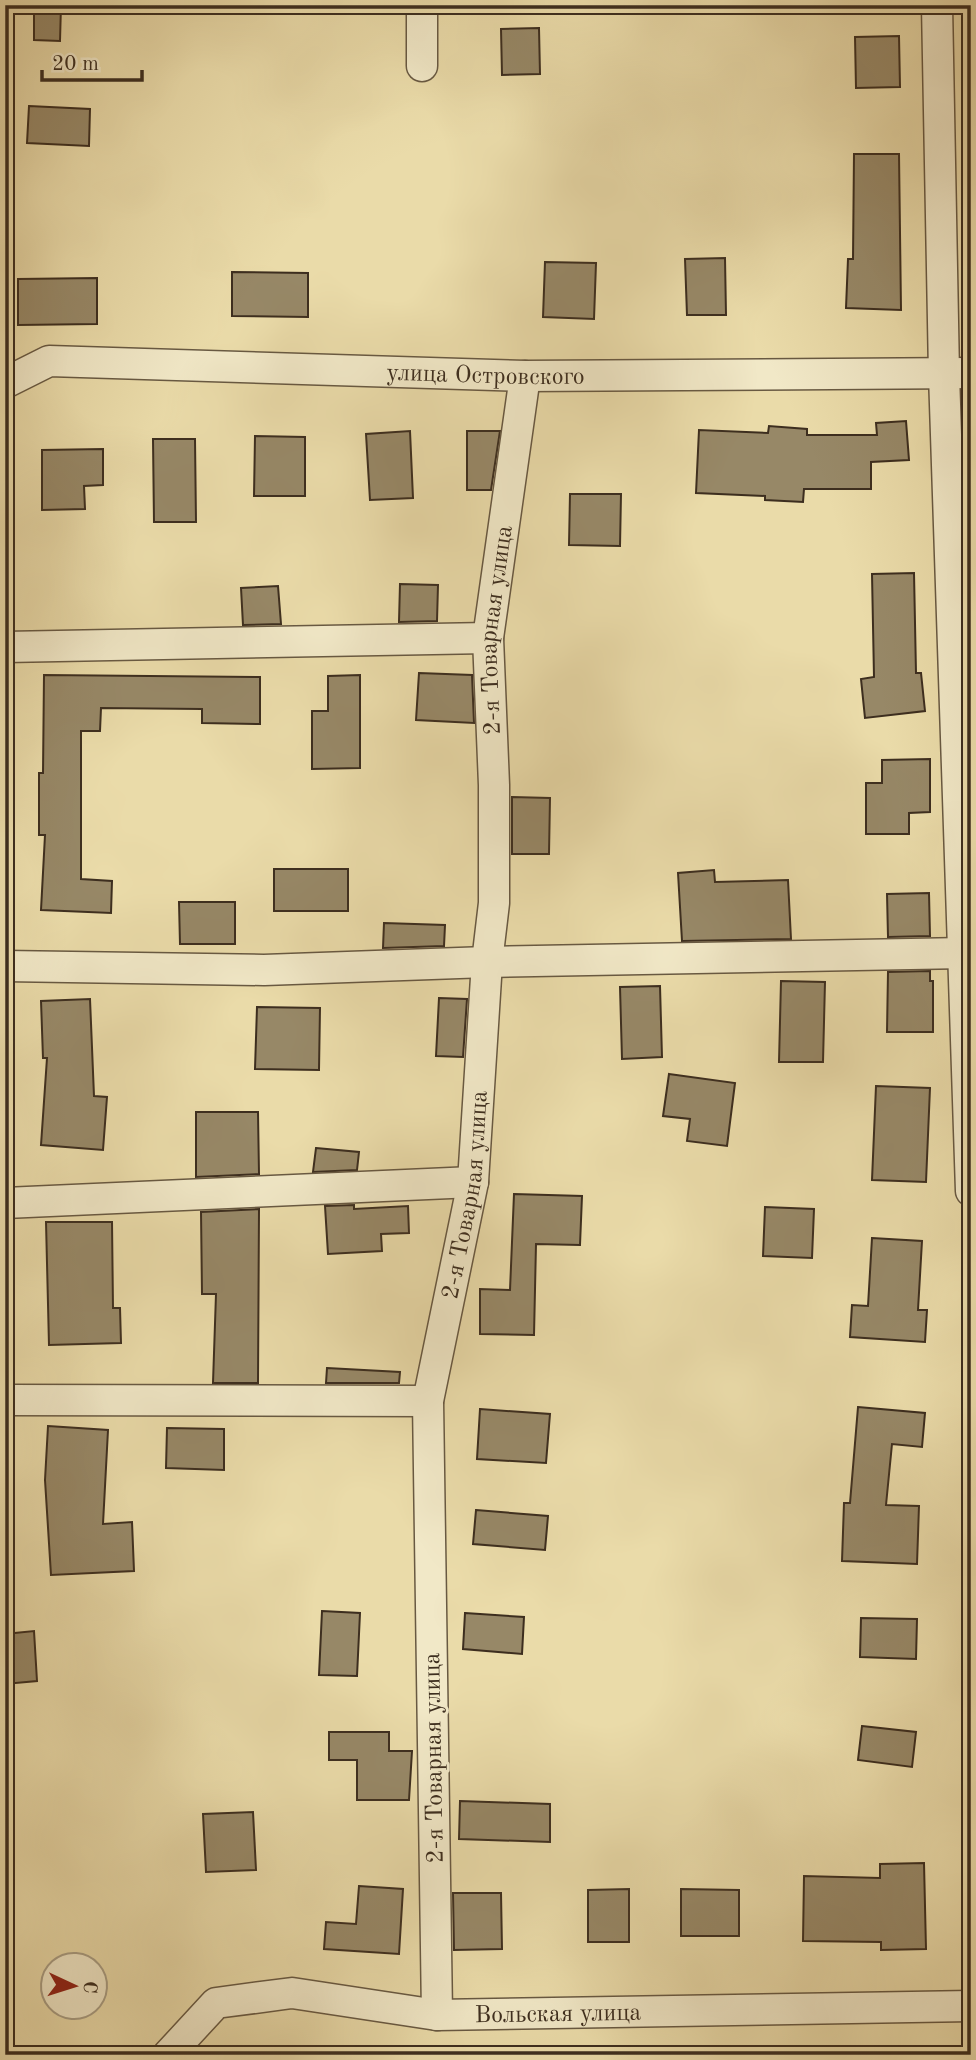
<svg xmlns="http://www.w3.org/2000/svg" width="976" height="2060" font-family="'Old Standard TT',serif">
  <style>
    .building { fill: #978867; stroke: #3d2e1f; stroke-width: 2 }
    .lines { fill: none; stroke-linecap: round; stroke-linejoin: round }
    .minor-casing { stroke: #685942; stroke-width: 33 }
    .minor { stroke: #f1e8c7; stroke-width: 30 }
    .labels { text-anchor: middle; stroke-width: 6; stroke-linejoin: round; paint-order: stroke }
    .street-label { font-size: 24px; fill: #3d2e1f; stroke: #f1e8c7 }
  </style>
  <rect width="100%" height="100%" fill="#eadba9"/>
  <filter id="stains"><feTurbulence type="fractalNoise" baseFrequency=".00286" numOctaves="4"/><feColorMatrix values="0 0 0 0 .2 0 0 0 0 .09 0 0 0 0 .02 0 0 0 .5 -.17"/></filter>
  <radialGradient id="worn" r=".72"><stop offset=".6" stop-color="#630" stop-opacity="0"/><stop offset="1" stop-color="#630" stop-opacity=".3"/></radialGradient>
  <!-- building -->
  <path class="building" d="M34,5H61L60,41L34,40Z
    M539,28L540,74L502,75L501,29Z
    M899,36L900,87L856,88L855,37Z
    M29,106L90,109L89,146L27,143Z
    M854,154H899L901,310L846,308L848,259H853Z
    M725,258L726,315H687L685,259Z
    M545,262L596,263L594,319L543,317Z
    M232,272L308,273V317L232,316Z
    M97,278V324L18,325V279Z
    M906,421L909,460L871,462V489H804L803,502L765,500V496L696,493L699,430L768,433L769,426L807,429V435H877L876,423Z
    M410,431L413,498L370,500L366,434Z
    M467,431H500L491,490H467Z
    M255,436L305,437V496H254Z
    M153,439H195L196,522H154Z
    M103,449V485L84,486L85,509L42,510V450Z
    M570,494H621L620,546L569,545Z
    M914,573L916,673H921L925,711L865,718L861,679L874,677L872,574Z
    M400,584L438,585L437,621L399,622Z
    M278,586L281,624L243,625L241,588Z
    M419,673L472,675L474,723L416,720Z
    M44,675L260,677V724L202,723V709L101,708L100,731H81V879L112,881L111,913L41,910L45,835H39V773H43Z
    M360,675V768L312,769V711H328V676Z
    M930,759V812L909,813V834H866V783H882V760Z
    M512,797L550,798L549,854H512Z
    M274,869H348V911H274Z
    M714,870L715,882L788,880L791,939L682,941L678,873Z
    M929,893L930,936L888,937L887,894Z
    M179,902H235V944H180Z
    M384,923L445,925L444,946L383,948Z
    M930,971V981H933V1032H887L888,972Z
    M781,981L825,982L823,1062H779Z
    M660,986L662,1057L622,1059L620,987Z
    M439,998L467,999L463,1057L436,1056Z
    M90,999L94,1096L107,1097L103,1150L41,1145L47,1058H43L41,1001Z
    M257,1007L320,1008L319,1070L255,1069Z
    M669,1074L735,1083L727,1146L687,1141L690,1119L663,1116Z
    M876,1086L930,1088L926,1182L872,1180Z
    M196,1112H258L259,1174L196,1177Z
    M316,1148L359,1152L357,1170L313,1172Z
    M514,1194L582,1196L580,1245L536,1244L534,1335L480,1334V1289L510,1290Z
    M354,1205V1209L408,1206L409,1233L381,1234L382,1251L328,1254L325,1206Z
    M765,1207L814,1209L812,1258L763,1256Z
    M259,1209L258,1383H213L216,1294H202L201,1212Z
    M46,1222H112L113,1308H120L121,1343L49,1345Z
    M872,1238L922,1241L918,1310H927L925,1342L850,1337L852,1305L868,1306Z
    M327,1368L400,1372L399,1383H326Z
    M858,1407L925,1413L922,1447L892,1444L886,1505L919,1506L917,1564L842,1561L844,1503H850Z
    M480,1409L550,1414L546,1463L477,1459Z
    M48,1426L108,1430L103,1524L132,1522L134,1571L51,1575L45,1480Z
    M167,1428L224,1429V1470L166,1468Z
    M476,1510L548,1516L545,1550L473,1544Z
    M322,1611L360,1613L357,1676L319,1675Z
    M465,1613L524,1617L522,1654L463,1649Z
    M861,1618L917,1619L916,1659L860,1657Z
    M34,1631L37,1681L5,1684V1634Z
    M862,1726L916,1732L912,1767L858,1760Z
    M329,1732H389V1751H412L409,1800H357V1760H329Z
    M460,1801L550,1804V1842L459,1839Z
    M253,1812L256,1870L206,1872L203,1814Z
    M924,1863L926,1949L881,1950V1942L803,1941L804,1876L880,1878V1864Z
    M359,1886L403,1889L399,1954L324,1949L326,1922L356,1924Z
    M629,1889V1942H588V1890Z
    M681,1889L739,1890V1936H681Z
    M453,1893H501L502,1949L454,1950Z"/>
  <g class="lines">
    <defs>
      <g id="minor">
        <path d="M422,5V66"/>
        <path d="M937,5L944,374L971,1191"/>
        <path id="s1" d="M5,383L49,361L525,376L971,373"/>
        <path d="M5,647L488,638"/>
        <path d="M5,966L264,970L487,962L965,953"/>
        <path d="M5,1203L473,1182"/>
        <path d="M5,1400L428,1401"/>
        <path id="s2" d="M437,2015L428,1401L473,1182L487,962L494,903V785L488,638L525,376"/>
        <path id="s3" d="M168,2055L216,2003L292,1993L437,2015L971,2006"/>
      </g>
    </defs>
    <!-- minor casing -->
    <use href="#minor" class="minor-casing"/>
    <!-- minor -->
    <use href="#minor" class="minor"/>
  </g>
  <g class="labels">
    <!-- street labels -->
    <g class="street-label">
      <text dy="8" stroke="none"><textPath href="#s1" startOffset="486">улица Островского</textPath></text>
      <text dy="8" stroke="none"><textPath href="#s2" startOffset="1391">2-я Товарная улица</textPath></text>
      <text dy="8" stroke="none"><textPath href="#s2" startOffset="824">2-я Товарная улица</textPath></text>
      <text transform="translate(433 1758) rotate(-91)" y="8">2-я Товарная улица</text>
      <text dy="8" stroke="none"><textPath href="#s3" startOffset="415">Вольская улица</textPath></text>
    </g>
  </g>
  <!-- margin -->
  <rect width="976" height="2060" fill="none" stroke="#eadba9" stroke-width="28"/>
  <rect x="7" y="7" width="962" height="2046" fill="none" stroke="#3d2e1f" stroke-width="3.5"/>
  <rect x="14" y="14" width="948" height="2032" fill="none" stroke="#3d2e1f" stroke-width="2"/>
  <!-- north arrow -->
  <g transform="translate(74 1986) rotate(94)"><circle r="33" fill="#f1e8c7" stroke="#a99e84" stroke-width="2"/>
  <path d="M0-5L12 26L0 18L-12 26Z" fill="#8f2418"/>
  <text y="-10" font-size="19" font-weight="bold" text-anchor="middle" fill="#3d2e1f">С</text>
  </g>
  <!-- scale -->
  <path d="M42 70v10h100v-10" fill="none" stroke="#3d2e1f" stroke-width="3.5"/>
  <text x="52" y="70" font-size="21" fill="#3d2e1f" stroke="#f1e8c7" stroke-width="5" paint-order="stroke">20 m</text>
  <rect width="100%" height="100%" filter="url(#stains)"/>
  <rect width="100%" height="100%" fill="url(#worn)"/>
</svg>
